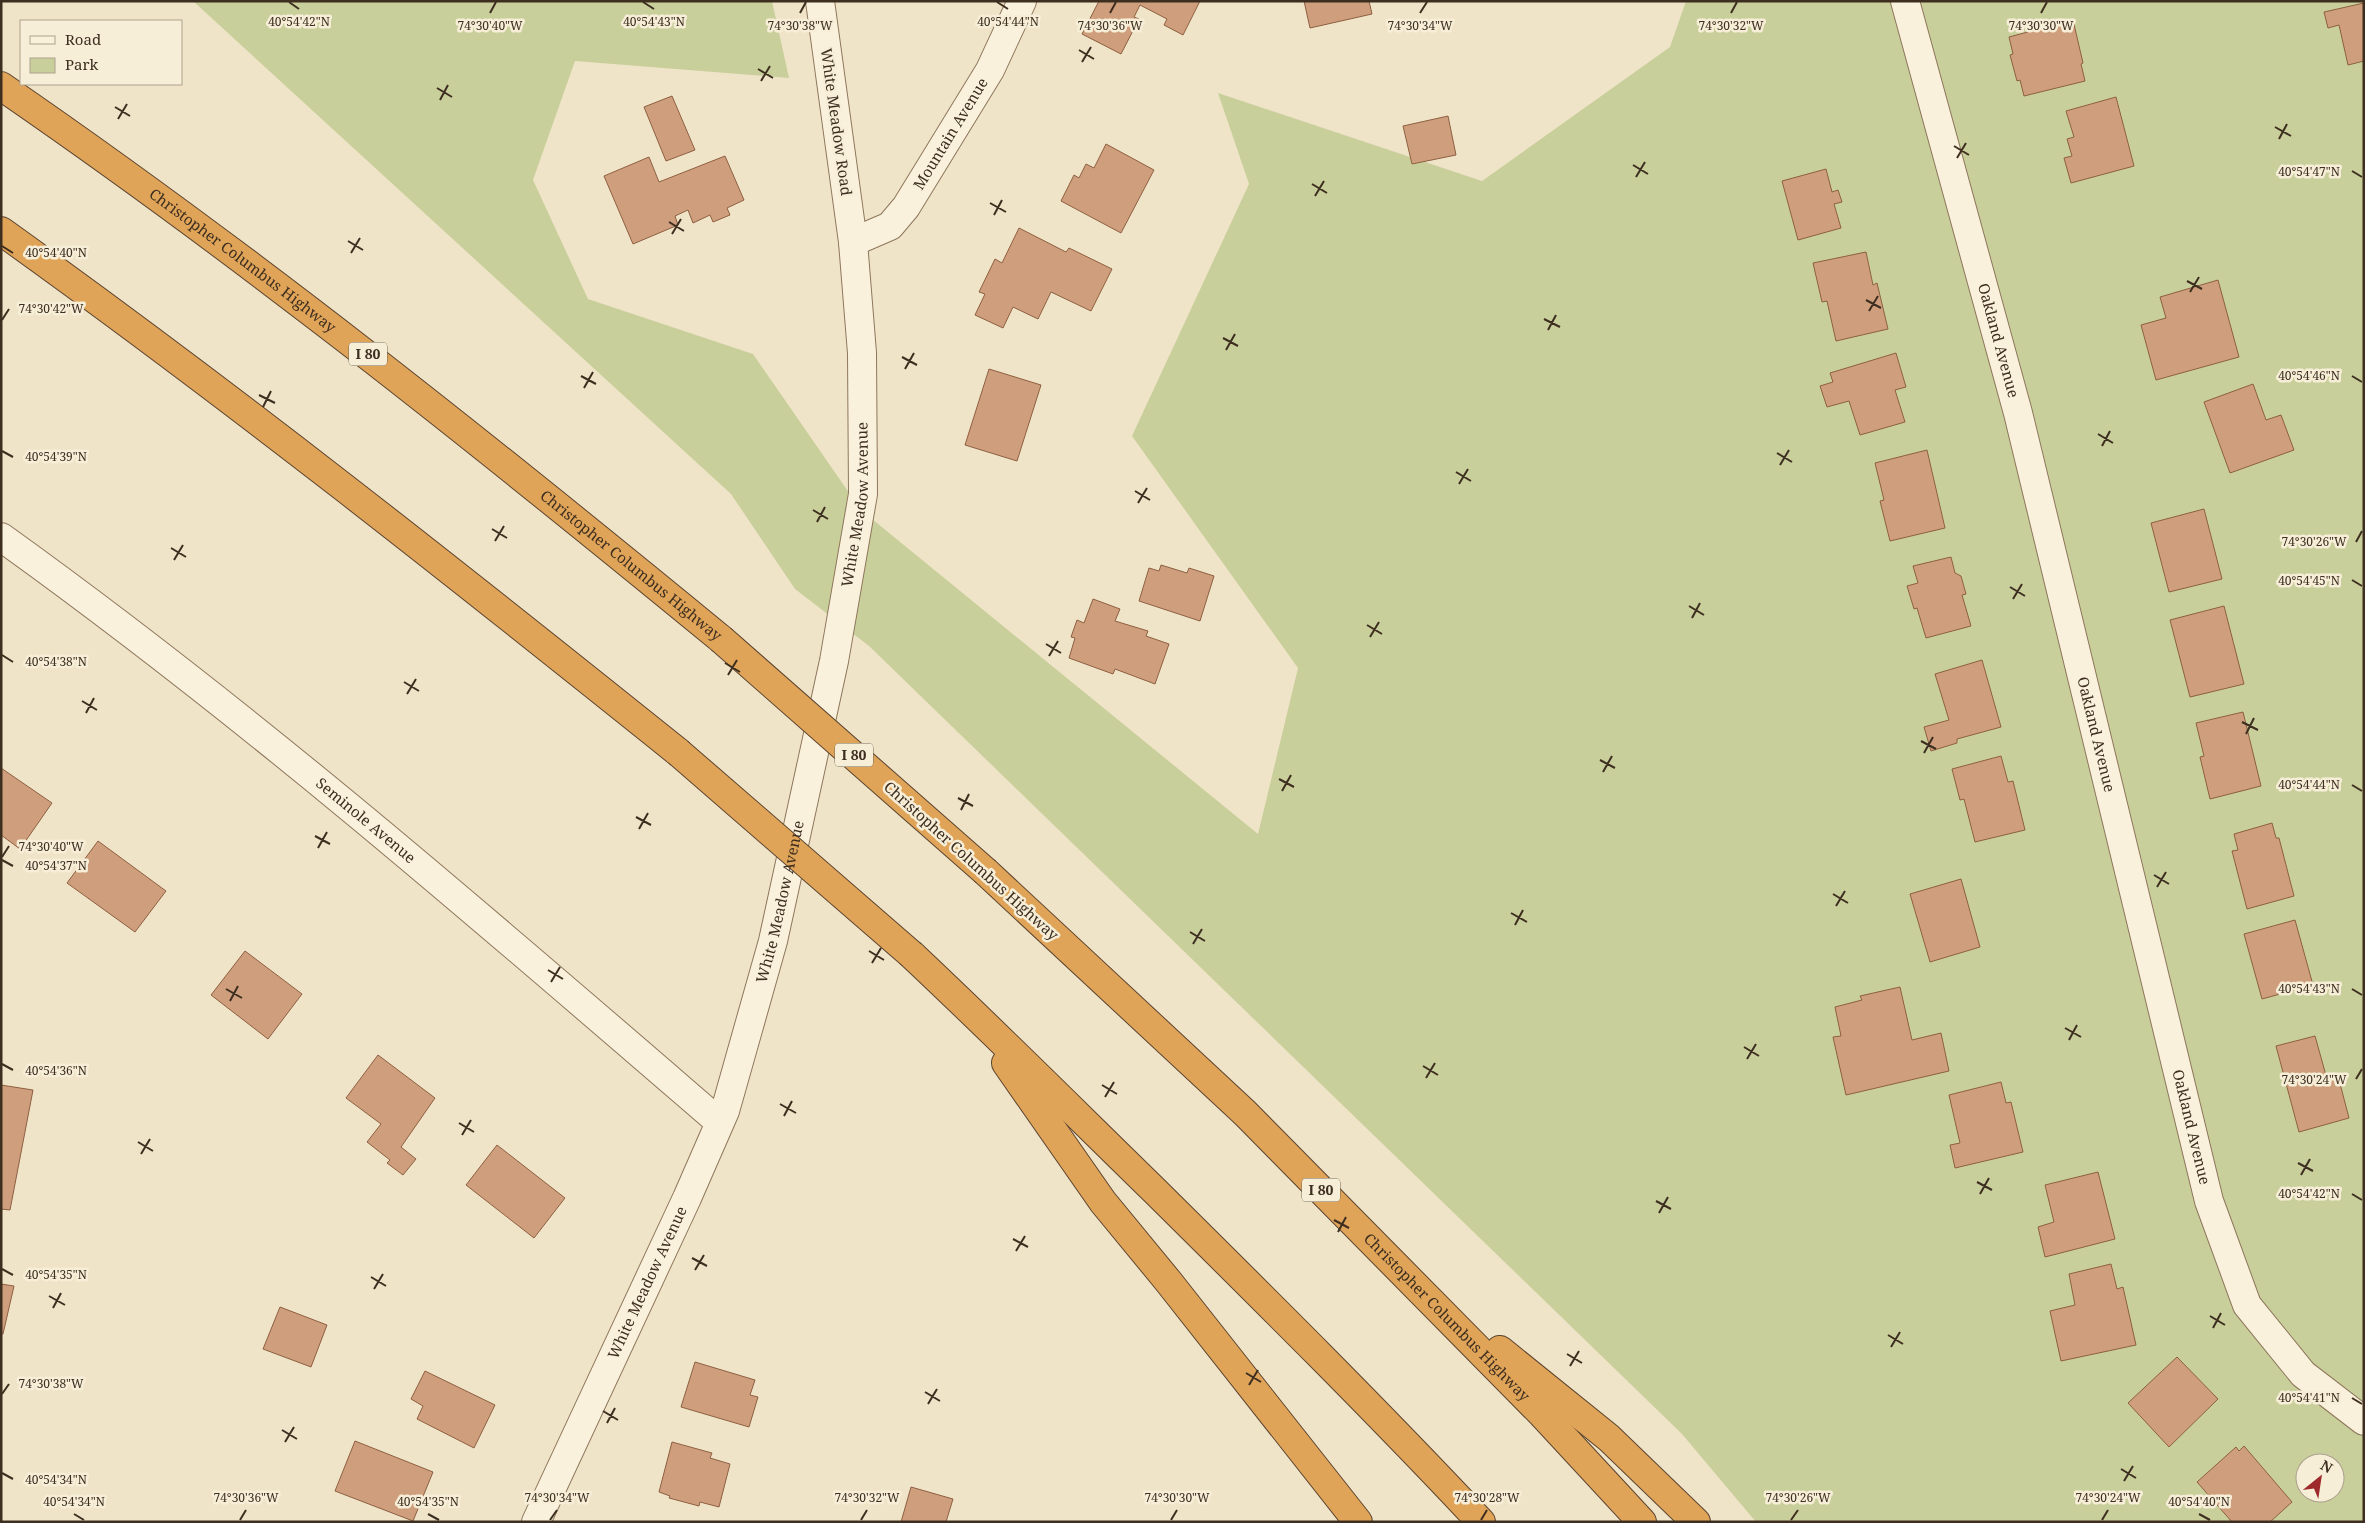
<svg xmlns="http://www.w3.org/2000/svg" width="2365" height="1523" font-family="'Noto Serif',serif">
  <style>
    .green { fill: #c9cf9b; fill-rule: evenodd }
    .building { fill: #cf9f7d; stroke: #8d5f41 }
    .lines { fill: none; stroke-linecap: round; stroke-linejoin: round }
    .minor-casing { stroke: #8d765c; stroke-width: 30 }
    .tertiary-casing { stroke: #8d765c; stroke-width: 30 }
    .motorway-casing { stroke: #5b4430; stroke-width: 30 }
    .minor { stroke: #faf1dc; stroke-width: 28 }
    .tertiary { stroke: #faf1dc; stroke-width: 28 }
    .motorway { stroke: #e0a458; stroke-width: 28 }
    .motorway-bridge-casing { stroke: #5b4430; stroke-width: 30; stroke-linecap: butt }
    .motorway-bridge { stroke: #e0a458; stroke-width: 28 }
    .ticks { fill: none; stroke: #3d2e20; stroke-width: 2 }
    .labels { text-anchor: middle; stroke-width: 5; stroke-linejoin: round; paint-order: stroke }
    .shield { fill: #f7eed8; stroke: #756857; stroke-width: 1 }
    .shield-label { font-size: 14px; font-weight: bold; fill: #3d2e20 }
    .street-label { font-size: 15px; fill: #3d2e20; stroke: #f7eed8 }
    .ticks-label { font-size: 12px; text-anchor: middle; fill: #3d2e20; stroke: #f7eed8; stroke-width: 5; stroke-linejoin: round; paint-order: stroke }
  </style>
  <rect width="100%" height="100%" fill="#f0e4c8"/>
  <!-- green -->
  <path class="green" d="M193,1H772L789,78L575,61L533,180L588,299L753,354L861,510L1258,834L1298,668L1132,436L1249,184L1218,93L1482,181L1670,47L1686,1H2364V1522H1756L1682,1434L869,646L795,589L731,494ZM2305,1463H2335V1493H2305Z"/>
  <!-- building -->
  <path class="building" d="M1099,1H1200L1183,35L1164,25L1167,19L1140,5L1134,17L1139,19L1121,54L1082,34Z
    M1304,1H1369L1372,14L1310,28Z
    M2364,3V61L2348,65L2339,25L2328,28L2324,12Z
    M2073,20L2083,63L2081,64L2085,81L2024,96L2020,80L2017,81L2010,55L2013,54L2009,37Z
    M672,96L695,150L666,161L644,107Z
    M2116,97L2134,166L2071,183L2064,158L2072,156L2067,139L2074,137L2066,111Z
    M1448,116L1456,155L1412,164L1403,126Z
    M1106,144L1154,170L1121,233L1061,201L1074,175L1079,178L1086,164L1094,168Z
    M725,156L744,200L727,208L730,215L713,222L710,215L693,223L688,210L675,216L678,225L633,244L604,176L649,157L659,182Z
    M1826,169L1832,192L1838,190L1842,202L1834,204L1841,228L1798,240L1782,181Z
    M1019,228L1066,252L1069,248L1112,269L1091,311L1051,292L1038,319L1013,307L1003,328L975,315L985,294L979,292L995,259L1002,263Z
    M1866,252L1873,285L1877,283L1888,329L1836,341L1827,301L1822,302L1813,263Z
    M2218,280L2239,357L2156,380L2141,325L2166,318L2160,297Z
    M1896,353L1906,387L1895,390L1905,422L1860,435L1849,401L1827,407L1820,386L1833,382L1830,373Z
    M989,369L1041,385L1017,461L965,445Z
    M2253,384L2266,420L2281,415L2294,450L2230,473L2204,402Z
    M1927,450L1945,528L1890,541L1880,501L1884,500L1875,463Z
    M2204,509L2222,579L2169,592L2151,523Z
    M1951,557L1955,573L1961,576L1966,594L1962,595L1971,626L1926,638L1917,608L1914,609L1907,586L1918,583L1913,566Z
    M1161,565L1187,573L1189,568L1214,576L1200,621L1139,601L1149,568L1159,571Z
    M1093,599L1120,609L1115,621L1148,631L1146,636L1169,644L1155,684L1115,669L1113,674L1069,658L1075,638L1071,637L1077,620L1084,623Z
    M2224,606L2244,684L2190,697L2170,620Z
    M1982,660L2001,727L1957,739V743L1931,751L1924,727L1949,720L1935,674Z
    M2243,712L2261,786L2210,799L2200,757L2204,756L2196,723Z
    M2001,756L2008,782L2013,781L2025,830L1975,842L1964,799L1960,800L1952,769Z
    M1,768L52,803L20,849L1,835Z
    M2272,823L2276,838H2279L2294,896L2247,909L2232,851L2238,850L2234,834Z
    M98,841L166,891L135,932L67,883Z
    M1961,879L1980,947L1930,962L1910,894Z
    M2295,920L2313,985L2262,999L2244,934Z
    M245,951L302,994L268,1039L211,995Z
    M1900,987L1912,1040L1941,1033L1949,1071L1846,1095L1833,1037L1841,1036L1835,1007L1862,1000L1860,996Z
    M2315,1036L2327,1079L2338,1076L2349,1118L2299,1132L2276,1046Z
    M378,1055L435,1098L401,1147L416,1159L403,1175L387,1163L390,1160L367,1142L381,1124L346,1098Z
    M2001,1082L2006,1103L2011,1102L2023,1152L1955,1168L1950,1145L1960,1143L1949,1095Z
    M1,1085L33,1090L10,1210L1,1209Z
    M497,1145L565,1198L534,1238L466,1185Z
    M2098,1172L2115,1239L2045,1257L2038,1227L2054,1222L2045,1185Z
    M2111,1264L2117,1289L2123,1287L2136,1345L2061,1361L2050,1311L2075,1305L2069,1274Z
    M1,1284L14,1286L3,1334H1Z
    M280,1307L327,1325L311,1367L263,1349Z
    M2177,1357L2218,1399L2169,1447L2128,1403Z
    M695,1362L755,1380L750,1395L758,1397L749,1427L681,1407Z
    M425,1371L495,1405L474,1448L417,1419L423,1406L411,1399Z
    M355,1441L433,1472L413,1521L335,1491Z
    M672,1442L712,1453L710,1458L730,1464L719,1507L700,1502L699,1506L669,1498L670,1496L659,1492Z
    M2244,1446L2292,1502L2270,1522H2232L2197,1482L2236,1447L2239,1451Z
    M911,1487L953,1499L946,1522H901Z"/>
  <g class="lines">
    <defs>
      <g id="minor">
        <path id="s1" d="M1905,1L2018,413L2209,1201L2247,1305L2303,1374L2364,1421"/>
        <path id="s2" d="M853,242L890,226L906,207L990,70L1022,1"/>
        <path id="s3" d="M1,537C252,717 485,920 718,1121"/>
      </g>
      <g id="tertiary">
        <path id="s4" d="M536,1522L687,1198L725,1111L773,941L834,661L863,494L862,353L853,242L820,1"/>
      </g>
      <g id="motorway">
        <path id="s5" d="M1,86C251,258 487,447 721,639"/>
        <path d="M1,231C233,397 456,574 678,752"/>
        <path id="s6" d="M986,872L1245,1113L1542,1414L1642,1522"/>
        <path d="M912,955C994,1032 1074,1112 1155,1191C1265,1300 1375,1409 1481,1522"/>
        <path d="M1006,1063L1103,1202L1168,1281L1358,1522"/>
        <path d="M1500,1350L1609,1438L1696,1522"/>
      </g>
    </defs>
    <!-- minor casing -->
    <use href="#minor" class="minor-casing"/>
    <!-- tertiary casing -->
    <use href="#tertiary" class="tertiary-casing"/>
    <!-- motorway casing -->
    <use href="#motorway" class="motorway-casing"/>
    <!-- minor -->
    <use href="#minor" class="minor"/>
    <!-- tertiary -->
    <use href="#tertiary" class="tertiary"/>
    <!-- motorway -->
    <use href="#motorway" class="motorway"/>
    <defs>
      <path id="motorway-bridge" d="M721,639L986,872
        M678,752L912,955"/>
    </defs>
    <!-- motorway-bridge casing -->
    <use href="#motorway-bridge" class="motorway-bridge-casing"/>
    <!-- motorway-bridge -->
    <use href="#motorway-bridge" class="motorway-bridge"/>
  </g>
  <!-- ticks -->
  <path class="ticks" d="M289,2L299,9M643,2L654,9M997,2L1008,9M490,13L496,2M800,13L806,2M1110,13L1116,2M1420,13L1427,2M1731,13L1737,2M2041,13L2047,2M1079,50L1094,59M1082,62L1091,47M758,69L773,78M761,81L770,66M437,88L452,97M440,100L448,85M115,107L130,116M118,119L127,104M2275,127L2291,136M2279,139L2287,124M1954,146L1969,155M1957,158L1966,143M1633,165L1648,174M2352,171L2362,177M1636,177L1645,162M1312,184L1327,193M1315,196L1324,181M990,203L1006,212M994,215L1002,200M669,222L684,231M672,234L681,219M348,241L363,250M2,246L13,253M351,253L360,238M2187,281L2202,289M2190,292L2199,277M1866,300L1881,308M1869,311L1878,296M1544,319L1560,327M2,320L9,309M1548,330L1556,315M1223,338L1238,346M1226,350L1235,334M902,357L917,365M905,369L914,353M581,376L596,384M2352,376L2362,382M584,388L593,372M259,395L275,403M263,407L271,391M2098,434L2113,443M2102,446L2110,431M2,451L13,457M1777,453L1792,462M1780,465L1789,450M1456,472L1471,481M1459,484L1468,469M1135,491L1150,500M1138,503L1147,488M813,510L828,519M817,522L825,507M492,529L507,538M495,541L504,526M2356,542L2362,531M171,548L186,557M174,560L183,545M2352,580L2362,586M2010,587L2025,596M2013,599L2022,584M1689,606L1704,615M1692,618L1700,603M1367,625L1382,634M1370,637L1379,622M1046,644L1061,653M2,655L13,662M1049,656L1058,641M725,663L740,672M728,675L737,660M404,682L419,691M407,694L416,679M82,701L97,710M86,713L94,698M2242,722L2258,730M2246,734L2254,718M1921,741L1936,749M1924,753L1933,737M1600,760L1615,768M1603,772L1612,756M1279,779L1294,787M2352,785L2362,791M1282,791L1291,775M958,798L973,806M961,810L969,794M636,817L651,825M639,829L648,813M315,836L330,844M318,848L327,832M2,857L9,846M2,860L13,866M2154,875L2169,884M2157,887L2166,872M1833,894L1848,903M1836,906L1845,891M1511,913L1527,922M1515,925L1523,910M1190,932L1205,941M1193,944L1202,929M869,951L884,960M872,963L881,948M548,970L563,979M551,982L560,967M226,989L242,998M2352,989L2362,995M230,1001L238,986M2065,1028L2081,1037M2069,1040L2077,1025M1744,1047L1759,1056M1747,1059L1756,1044M2,1064L13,1070M1423,1066L1438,1075M1426,1078L1435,1063M2356,1079L2362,1069M1102,1085L1117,1094M1105,1097L1114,1082M780,1104L796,1113M784,1116L792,1101M459,1123L474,1132M462,1135L471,1120M138,1142L153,1151M141,1154L150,1139M2298,1163L2313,1171M2301,1175L2310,1159M1977,1182L1992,1190M1980,1194L1989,1178M2352,1194L2362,1200M1656,1201L1671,1209M1659,1213L1668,1197M1334,1220L1349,1228M1338,1232L1346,1217M1013,1239L1028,1247M1016,1251L1025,1236M692,1258L707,1266M2,1269L13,1275M695,1270L704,1255M371,1277L386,1286M374,1289L383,1274M49,1296L65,1305M53,1308L61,1293M2210,1316L2225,1325M2213,1328L2221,1313M1888,1335L1903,1344M1891,1347L1900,1332M1567,1354L1582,1363M1570,1366L1579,1351M1246,1373L1261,1382M1249,1385L1258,1370M925,1392L940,1401M2,1394L9,1384M2352,1398L2362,1404M928,1404L937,1389M603,1411L618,1420M607,1423L615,1408M282,1430L297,1439M285,1442L294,1427M2121,1469L2136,1478M2,1473L13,1479M2124,1481L2133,1466M74,1514L84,1520M428,1514L439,1520M2199,1514L2210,1520M240,1520L246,1510M550,1520L557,1510M861,1520L867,1510M1171,1520L1177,1510M1481,1520L1487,1510M1791,1520L1798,1510M2102,1520L2108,1510"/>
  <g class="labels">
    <!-- shield labels -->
    <g class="shield">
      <rect x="349" y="342.5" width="38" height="23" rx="4"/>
      <rect x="835" y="743.5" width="38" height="23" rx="4"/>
      <rect x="1302" y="1178.5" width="38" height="23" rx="4"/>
    </g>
    <g class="shield-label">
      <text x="368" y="359">I 80</text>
      <text x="854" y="760">I 80</text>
      <text x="1321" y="1195">I 80</text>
    </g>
    <!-- street labels -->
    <g class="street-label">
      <text transform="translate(836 122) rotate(82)" y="5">White Meadow Road</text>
      <text dy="5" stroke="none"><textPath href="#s2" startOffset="151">Mountain Avenue</textPath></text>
      <text dy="5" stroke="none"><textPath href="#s5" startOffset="298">Christopher Columbus Highway</textPath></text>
      <text dy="5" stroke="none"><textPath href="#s1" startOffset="352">Oakland Avenue</textPath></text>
      <text dy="5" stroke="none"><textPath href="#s4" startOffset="1074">White Meadow Avenue</textPath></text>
      <text dy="5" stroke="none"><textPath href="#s5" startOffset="792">Christopher Columbus Highway</textPath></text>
      <text dy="5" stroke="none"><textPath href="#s1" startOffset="758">Oakland Avenue</textPath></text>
      <text dy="5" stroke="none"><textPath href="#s3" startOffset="462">Seminole Avenue</textPath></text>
      <text transform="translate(971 861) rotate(42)" y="5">Christopher Columbus Highway</text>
      <text dy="5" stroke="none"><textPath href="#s4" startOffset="669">White Meadow Avenue</textPath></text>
      <text dy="5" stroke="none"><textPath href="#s1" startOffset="1162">Oakland Avenue</textPath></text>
      <text dy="5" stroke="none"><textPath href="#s4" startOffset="264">White Meadow Avenue</textPath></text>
      <text dy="5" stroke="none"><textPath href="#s6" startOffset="641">Christopher Columbus Highway</textPath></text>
    </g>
  </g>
  <g class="ticks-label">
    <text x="299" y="26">40°54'42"N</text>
    <text x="654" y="26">40°54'43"N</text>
    <text x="1008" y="26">40°54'44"N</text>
    <text x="490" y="30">74°30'40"W</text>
    <text x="1110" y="30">74°30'36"W</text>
    <text x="1420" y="30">74°30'34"W</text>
    <text x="1731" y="30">74°30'32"W</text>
    <text x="2041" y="30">74°30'30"W</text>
    <text x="800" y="30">74°30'38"W</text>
    <text x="2309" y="176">40°54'47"N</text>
    <text x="56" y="257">40°54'40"N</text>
    <text x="51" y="313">74°30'42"W</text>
    <text x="2309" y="380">40°54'46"N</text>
    <text x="56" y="461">40°54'39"N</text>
    <text x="2314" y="546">74°30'26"W</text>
    <text x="2309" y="585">40°54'45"N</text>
    <text x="56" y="666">40°54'38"N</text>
    <text x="2309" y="789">40°54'44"N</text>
    <text x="51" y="851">74°30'40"W</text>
    <text x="56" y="870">40°54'37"N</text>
    <text x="2309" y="993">40°54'43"N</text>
    <text x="56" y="1075">40°54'36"N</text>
    <text x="2314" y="1084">74°30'24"W</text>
    <text x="2309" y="1198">40°54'42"N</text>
    <text x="56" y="1279">40°54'35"N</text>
    <text x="51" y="1388">74°30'38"W</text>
    <text x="2309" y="1402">40°54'41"N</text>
    <text x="56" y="1484">40°54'34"N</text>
    <text x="246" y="1502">74°30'36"W</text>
    <text x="557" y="1502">74°30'34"W</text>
    <text x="867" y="1502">74°30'32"W</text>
    <text x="1177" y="1502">74°30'30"W</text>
    <text x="1487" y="1502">74°30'28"W</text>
    <text x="1798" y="1502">74°30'26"W</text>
    <text x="2108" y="1502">74°30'24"W</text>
    <text x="74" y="1506">40°54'34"N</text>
    <text x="428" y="1506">40°54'35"N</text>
    <text x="2199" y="1506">40°54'40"N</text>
  </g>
  <!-- border -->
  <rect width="2365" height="1523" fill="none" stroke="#3d2e20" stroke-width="5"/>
  <!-- legend -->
  <rect x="20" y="20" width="162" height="65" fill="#f7eed8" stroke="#ada18e"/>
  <rect x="30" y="36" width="25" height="8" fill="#faf1dc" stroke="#ada18e"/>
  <text x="65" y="45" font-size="15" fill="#3d2e20">Road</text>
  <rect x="30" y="58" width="25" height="15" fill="#c9cf9b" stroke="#ada18e"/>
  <text x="65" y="70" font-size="15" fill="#3d2e20">Park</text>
  <!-- north arrow -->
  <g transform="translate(2320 1478) rotate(30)"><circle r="24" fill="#f7eed8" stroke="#ada18e"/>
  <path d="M0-4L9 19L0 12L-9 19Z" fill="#9e2a2b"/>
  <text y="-8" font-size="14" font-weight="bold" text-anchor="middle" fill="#3d2e20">N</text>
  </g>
</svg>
